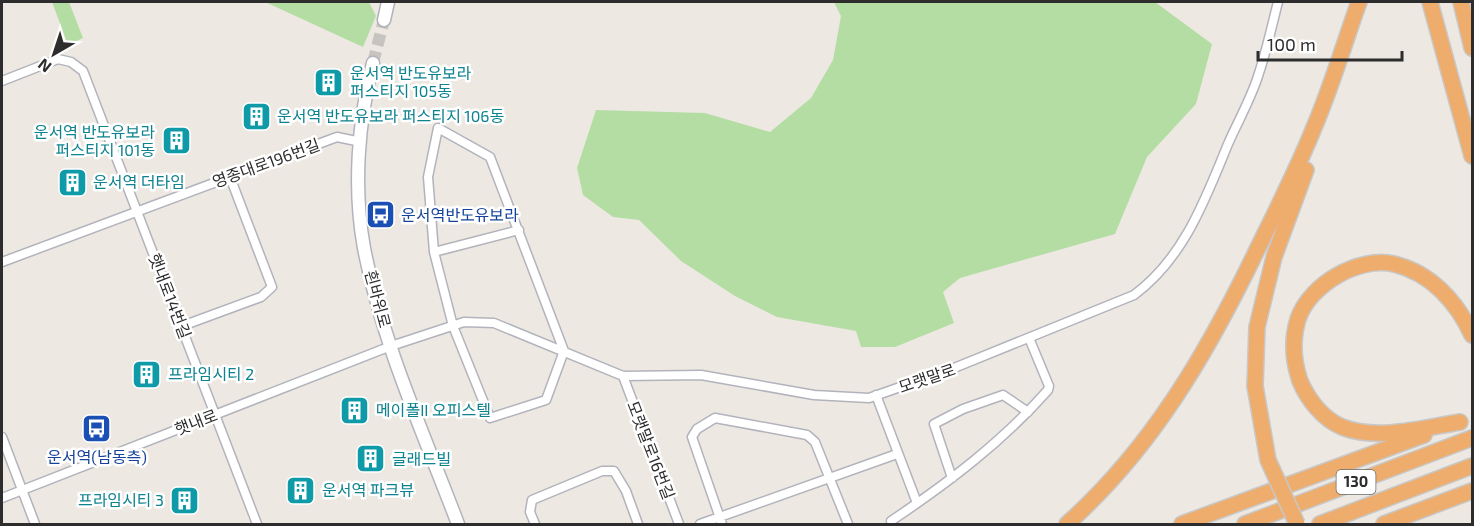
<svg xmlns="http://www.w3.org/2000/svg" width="1474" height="526" font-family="'Exo 2','Noto Sans KR',sans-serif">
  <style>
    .green { fill: #b4dda4 }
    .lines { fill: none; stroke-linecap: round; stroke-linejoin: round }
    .secondary-tunnel { stroke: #c7c3be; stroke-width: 12; stroke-dasharray: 12 6; stroke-linecap: butt }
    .street-casing { stroke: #b2b3bc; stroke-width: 11 }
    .secondary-casing { stroke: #b2b3bc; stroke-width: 15 }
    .highway-casing { stroke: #c8c8c8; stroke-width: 18 }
    .street { stroke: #fff; stroke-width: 8 }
    .secondary { stroke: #fff; stroke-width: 12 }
    .highway { stroke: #eead6c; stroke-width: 15 }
    .highway-bridge-casing { stroke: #c8c8c8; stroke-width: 18; stroke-linecap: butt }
    .highway-bridge { stroke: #eead6c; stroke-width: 15 }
    .labels { text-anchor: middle; stroke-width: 5; stroke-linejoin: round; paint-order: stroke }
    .shield { fill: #fff; stroke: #6c6c6c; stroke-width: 1.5 }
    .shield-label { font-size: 15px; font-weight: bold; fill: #2d2d2d }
    .culture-label { font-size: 16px; fill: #0d838f; stroke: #fff; text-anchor: start }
    .street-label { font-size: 16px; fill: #2d2d2d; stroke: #fff }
    .transit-label { font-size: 16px; fill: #164399; stroke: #fff; text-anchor: start }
  </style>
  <rect width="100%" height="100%" fill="#ede9e2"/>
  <!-- green -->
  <path class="green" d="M52,2H69L83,38L68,45Z
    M265,2H369L376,16L363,47Z
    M834,2H1155L1212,44L1196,104L1147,157L1115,234L960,278L943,292L954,323L895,347H861L856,331L777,317L735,296L681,261L639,220L613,217L583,195L577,168L596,110L705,113L770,132L811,98L833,60L841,16Z"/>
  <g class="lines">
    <!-- secondary-tunnel -->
    <path class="secondary-tunnel" d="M373,63L384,20"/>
    <defs>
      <path id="street" d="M2,81L58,59L71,62L83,71L257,524
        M438,128L490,157L564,351L546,400L490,418L453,326L434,252L428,177Z
        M434,252L519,230
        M2,262L337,137L361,142
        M182,326L261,297L272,287L230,177
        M623,376L679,524
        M876,395L917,503
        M2,437L35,524
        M952,478L934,424L963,409L1003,395L1028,412
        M2,498L391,346L464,322L494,323L623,376L701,375L814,395L869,398L954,368L1134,295C1184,258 1205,200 1228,144C1238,121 1252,97 1259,73C1267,49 1272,25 1278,2
        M891,521C948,483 1002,442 1048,390L1049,386L1029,338
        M535,524L530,512L532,500L602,471H614L626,491L638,524
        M700,524L897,454
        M722,524L692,437L697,429L715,418L807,435L815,442L848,524"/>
      <path id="secondary" d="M384,20L388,2
        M373,63C358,122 353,188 364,248C382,343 424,434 458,524"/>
      <path id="highway" d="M1430,2L1472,156
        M1461,2L1472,48
        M1255,386L1257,327L1274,257L1306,170
        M1460,422C1423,428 1378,441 1342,427C1323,419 1308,400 1300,381C1293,361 1292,339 1298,319C1310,284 1359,256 1394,264C1431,273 1457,302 1472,335
        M1067,524C1151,449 1206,355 1255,254C1275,213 1296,172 1313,130C1331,88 1344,44 1359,2
        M1182,524L1424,435
        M1245,524L1472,438
        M1320,524L1472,466
        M1384,524L1472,491"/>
    </defs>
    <!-- street casing -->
    <use href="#street" class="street-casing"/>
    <!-- secondary casing -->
    <use href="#secondary" class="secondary-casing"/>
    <!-- highway casing -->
    <use href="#highway" class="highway-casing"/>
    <!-- street -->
    <use href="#street" class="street"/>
    <!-- secondary -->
    <use href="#secondary" class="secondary"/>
    <!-- highway -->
    <use href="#highway" class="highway"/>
    <defs>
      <path id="highway-bridge" d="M1255,386L1268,460L1297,524"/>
    </defs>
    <!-- highway-bridge casing -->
    <use href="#highway-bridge" class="highway-bridge-casing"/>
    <!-- highway-bridge -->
    <use href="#highway-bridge" class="highway-bridge"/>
  </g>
  <!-- icons -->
  <defs>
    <symbol id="building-square" viewBox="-11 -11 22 22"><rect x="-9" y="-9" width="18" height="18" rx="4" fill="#0f9aa8" stroke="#fff"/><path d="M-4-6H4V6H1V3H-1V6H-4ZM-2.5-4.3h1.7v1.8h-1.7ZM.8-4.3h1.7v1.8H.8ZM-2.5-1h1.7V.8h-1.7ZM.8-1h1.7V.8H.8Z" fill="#fff"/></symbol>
    <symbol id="bus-square" viewBox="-11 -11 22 22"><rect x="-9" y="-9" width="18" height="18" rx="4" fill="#1a4fb4" stroke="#fff"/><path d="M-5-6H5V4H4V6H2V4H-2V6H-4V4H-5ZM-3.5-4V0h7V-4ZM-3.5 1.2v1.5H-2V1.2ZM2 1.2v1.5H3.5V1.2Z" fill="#fff"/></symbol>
  </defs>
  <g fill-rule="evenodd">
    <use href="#building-square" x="312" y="66" width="33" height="33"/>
    <use href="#building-square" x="240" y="100" width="33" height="33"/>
    <use href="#building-square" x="160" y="124" width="33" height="33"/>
    <use href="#building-square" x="56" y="166" width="33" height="33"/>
    <use href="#bus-square" x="364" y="198" width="33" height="33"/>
    <use href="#building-square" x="130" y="358" width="33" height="33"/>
    <use href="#building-square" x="338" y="394" width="33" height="33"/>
    <use href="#bus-square" x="80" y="412" width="33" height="33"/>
    <use href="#building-square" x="354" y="442" width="33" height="33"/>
    <use href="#building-square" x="284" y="474" width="33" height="33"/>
    <use href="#building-square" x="168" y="484" width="33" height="33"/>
  </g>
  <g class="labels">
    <!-- shield labels -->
    <rect class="shield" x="1336.5" y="470" width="39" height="24" rx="4.5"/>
    <g class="shield-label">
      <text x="1356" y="487">130</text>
    </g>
    <!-- culture labels -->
    <g class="culture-label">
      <text x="350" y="79">운서역 반도유보라<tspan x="350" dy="18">퍼스티지 105동</tspan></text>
      <text x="277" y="122">운서역 반도유보라 퍼스티지 106동</text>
      <text x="155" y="138" text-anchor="end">운서역 반도유보라<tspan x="155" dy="18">퍼스티지 101동</tspan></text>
      <text x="93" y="188">운서역 더타임</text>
      <text x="168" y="380">프라임시티 2</text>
      <text x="376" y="416">메이폴II 오피스텔</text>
      <text x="392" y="465">글래드빌</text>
      <text x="322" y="496">운서역 파크뷰</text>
      <text x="164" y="506" text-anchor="end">프라임시티 3</text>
    </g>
    <!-- street labels -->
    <g class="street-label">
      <text transform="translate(266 163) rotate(-20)" y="6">영종대로196번길</text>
      <text transform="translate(170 296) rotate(69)" y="6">햇내로14번길</text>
      <text transform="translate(378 299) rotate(75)" y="6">흰바위로</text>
      <text transform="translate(927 378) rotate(-19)" y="6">모랫말로</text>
      <text transform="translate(196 422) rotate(-21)" y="6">햇내로</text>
      <text transform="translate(651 450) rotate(69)" y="6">모랫말로16번길</text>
    </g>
    <!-- transit labels -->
    <g class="transit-label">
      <text x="401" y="221">운서역반도유보라</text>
      <text x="97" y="463" text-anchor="middle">운서역(남동측)</text>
    </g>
  </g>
  <!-- border -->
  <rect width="1474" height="526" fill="none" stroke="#2d2d2d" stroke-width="6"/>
  <!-- north arrow -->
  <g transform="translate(54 54) rotate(219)" stroke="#ffffff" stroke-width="4.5" paint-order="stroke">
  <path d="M0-4.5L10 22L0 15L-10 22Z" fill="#2d2d2d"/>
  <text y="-9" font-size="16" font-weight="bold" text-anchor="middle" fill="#2d2d2d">N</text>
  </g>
  <!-- scale -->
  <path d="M1258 51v9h144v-9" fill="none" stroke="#2d2d2d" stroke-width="3"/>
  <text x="1267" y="51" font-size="18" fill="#2d2d2d" stroke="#ffffff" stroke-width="4.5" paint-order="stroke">100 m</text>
</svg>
